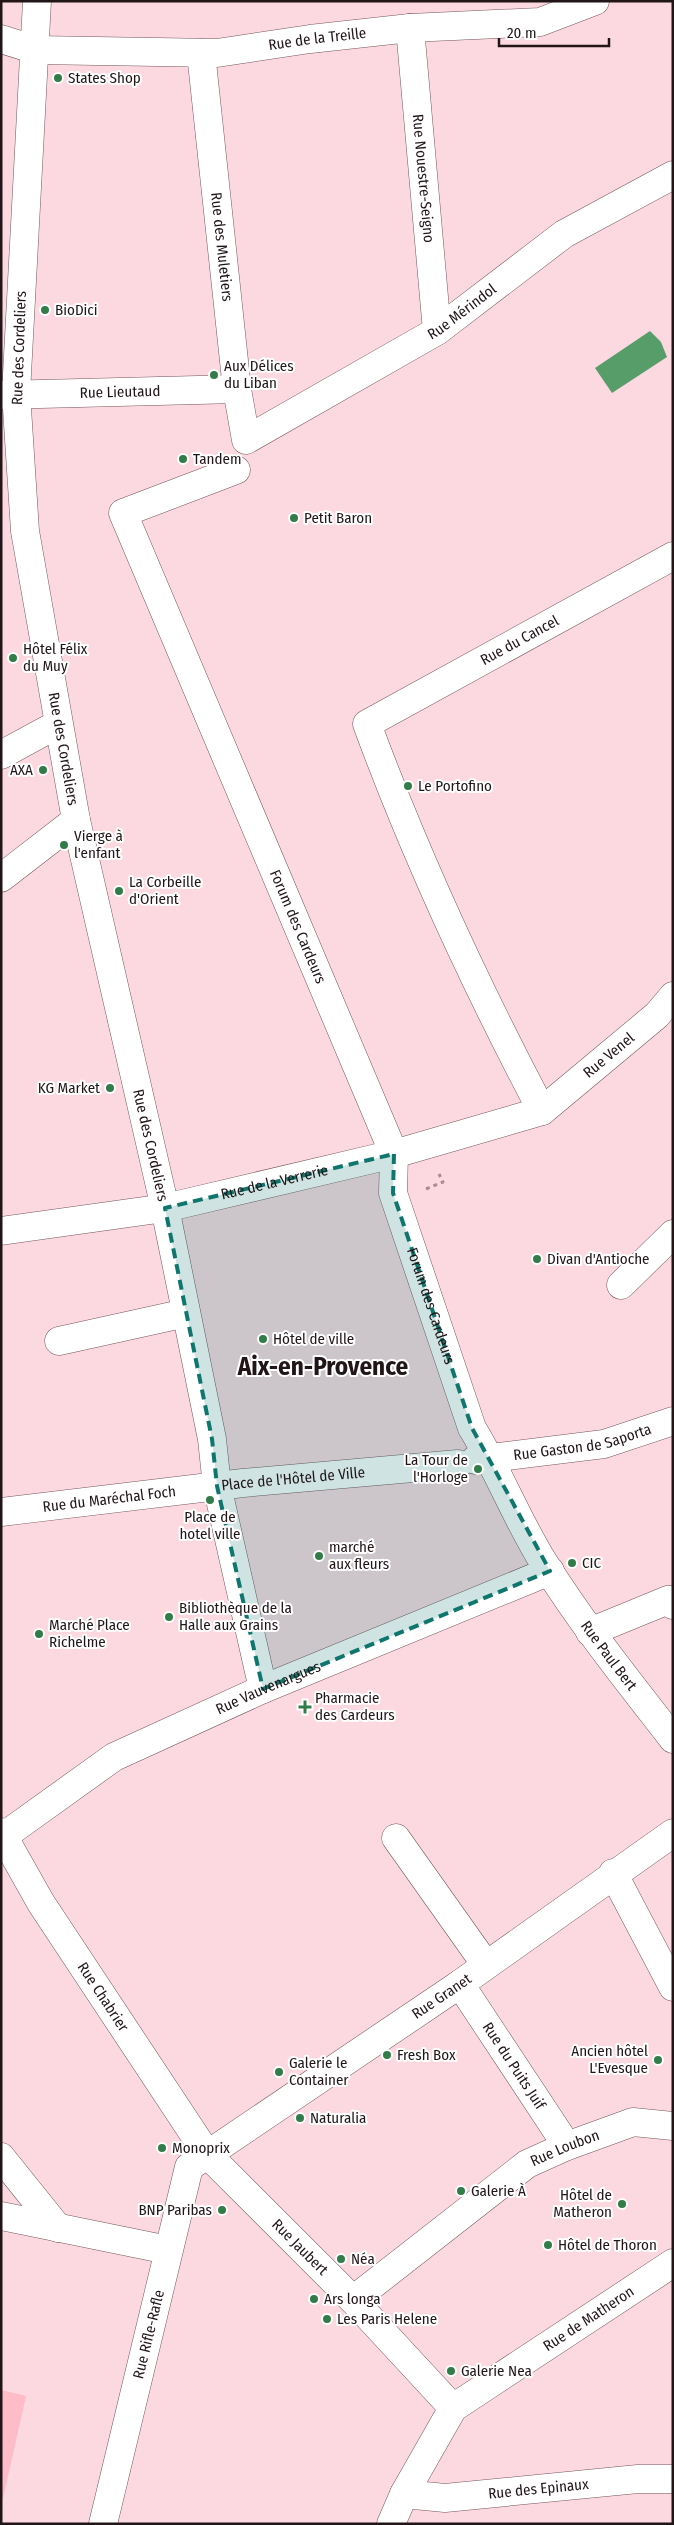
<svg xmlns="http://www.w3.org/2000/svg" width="674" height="2525" font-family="'Fira Sans Condensed',sans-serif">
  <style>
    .green { fill: #febbc8 }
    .water { fill: #569d6a }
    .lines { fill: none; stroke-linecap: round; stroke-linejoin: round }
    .minor-casing { stroke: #73565c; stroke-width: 29 }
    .path { stroke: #a88d93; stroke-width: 3; stroke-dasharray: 4 4; stroke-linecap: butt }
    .minor { stroke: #fff; stroke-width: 28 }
    .marked { fill: #0f766e; fill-opacity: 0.2; stroke: #0f766e; stroke-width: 4; stroke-dasharray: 10 6; stroke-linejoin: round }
    .poi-dot { fill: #327c49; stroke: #fff; stroke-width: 2 }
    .labels { text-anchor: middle; stroke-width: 4; stroke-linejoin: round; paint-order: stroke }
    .street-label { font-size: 15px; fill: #211518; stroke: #fff }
    .poi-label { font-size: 15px; fill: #211518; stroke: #fff; text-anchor: start }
    .town-label { font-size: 25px; font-weight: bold; fill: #211518; stroke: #fff }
  </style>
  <rect width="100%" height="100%" fill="#fcd9e0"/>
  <!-- green -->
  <path class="green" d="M1,2390L26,2396L3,2498H1Z"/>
  <!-- water -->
  <path class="water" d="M650,331L661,342L667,357L612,393L595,368Z"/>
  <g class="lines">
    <defs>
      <g id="minor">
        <path id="s1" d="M37,1L16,393L25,531L76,820L165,1208L212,1439L217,1486L263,1689"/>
        <path id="s2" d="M410,28L437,331"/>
        <path id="s3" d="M1,39L36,50L217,53L310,39L410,28L540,22L595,1"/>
        <path id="s4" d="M201,53L237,389L246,440L437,331L564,234L673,175"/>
        <path id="s5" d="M1,395L237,389"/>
        <path id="s6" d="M236,470L123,513L394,1154L393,1193L472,1428C499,1472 517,1520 544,1563C583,1625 628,1681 673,1739"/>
        <path d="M1,755L58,724"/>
        <path d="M1,878L76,820"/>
        <path id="s7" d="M542,1111C476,986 416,857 367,724L673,556"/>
        <path id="s8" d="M1,1231L165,1208L394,1154L542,1111L657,1015L673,996"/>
        <path d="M621,1285L673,1234"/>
        <path d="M59,1341L186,1313"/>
        <path id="s9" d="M475,1460L604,1444L673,1421"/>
        <path id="s10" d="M1,1512L243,1483L458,1464"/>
        <path d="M590,1632L668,1600L673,1605"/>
        <path id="s11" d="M1,1832L41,1903L207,2154L353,2300L453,2408"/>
        <path id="s12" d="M1,1838L114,1757L263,1689L550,1571"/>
        <path d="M396,1838L486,1965"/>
        <path d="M613,1873L673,1987"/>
        <path id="s13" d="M460,1984L567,2146"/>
        <path d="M1,2157L58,2228"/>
        <path d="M1,2216L168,2250"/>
        <path id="s14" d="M353,2300L527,2164L567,2146L633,2122L673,2126"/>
        <path id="s15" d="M404,2494L445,2498L638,2479H673"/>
        <path id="s16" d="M103,2524L189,2167L460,1984L673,1833"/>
        <path id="s17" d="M391,2524L404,2494L453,2408L673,2263"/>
      </g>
    </defs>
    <!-- minor casing -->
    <use href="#minor" class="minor-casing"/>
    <!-- path -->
    <path class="path" d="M426,1189L443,1182L439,1174"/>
    <!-- minor -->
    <use href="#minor" class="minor"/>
  </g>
  <!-- marked area -->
  <path class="marked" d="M394,1154L393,1193L472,1428L550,1571L263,1689L217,1486L212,1439L165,1208Z"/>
  <!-- markers -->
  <g class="poi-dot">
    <circle cx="58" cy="78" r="5"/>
    <circle cx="45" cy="310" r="5"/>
    <circle cx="214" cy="375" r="5"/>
    <circle cx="183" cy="459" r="5"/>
    <circle cx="294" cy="518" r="5"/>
    <circle cx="13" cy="658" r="5"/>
    <circle cx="43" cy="770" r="5"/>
    <circle cx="408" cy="786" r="5"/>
    <circle cx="64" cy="845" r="5"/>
    <circle cx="119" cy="891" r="5"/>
    <circle cx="110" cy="1088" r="5"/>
    <circle cx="537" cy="1259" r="5"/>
    <circle cx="263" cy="1339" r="5"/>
    <circle cx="478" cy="1469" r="5"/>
    <circle cx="210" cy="1500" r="5"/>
    <circle cx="319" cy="1556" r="5"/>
    <circle cx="572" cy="1563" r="5"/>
    <circle cx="169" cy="1617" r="5"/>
    <circle cx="39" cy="1634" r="5"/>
    <path d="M302.5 1699.5h5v5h5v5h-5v5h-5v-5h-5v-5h5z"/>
    <circle cx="387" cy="2055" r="5"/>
    <circle cx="658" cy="2060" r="5"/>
    <circle cx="279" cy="2072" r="5"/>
    <circle cx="300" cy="2118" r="5"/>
    <circle cx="162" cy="2148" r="5"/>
    <circle cx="461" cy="2191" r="5"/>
    <circle cx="622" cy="2204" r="5"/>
    <circle cx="222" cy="2210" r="5"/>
    <circle cx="548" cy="2245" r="5"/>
    <circle cx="341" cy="2259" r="5"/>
    <circle cx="314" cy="2299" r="5"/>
    <circle cx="327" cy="2319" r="5"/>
    <circle cx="451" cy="2371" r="5"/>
  </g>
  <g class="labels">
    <!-- street labels -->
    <g class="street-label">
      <text dy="5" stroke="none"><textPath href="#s3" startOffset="319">Rue de la Treille</textPath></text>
      <text dy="5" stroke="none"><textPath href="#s2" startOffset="151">Rue Nouestre-Seigno</textPath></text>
      <text dy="5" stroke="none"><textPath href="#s4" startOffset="195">Rue des Muletiers</textPath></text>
      <text dy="5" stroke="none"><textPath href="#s4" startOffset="641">Rue Mérindol</textPath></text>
      <text transform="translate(19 348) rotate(-88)" y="5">Rue des Cordeliers</text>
      <text dy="5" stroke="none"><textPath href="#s5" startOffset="119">Rue Lieutaud</textPath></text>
      <text dy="5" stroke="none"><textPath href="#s7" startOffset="599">Rue du Cancel</textPath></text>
      <text dy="5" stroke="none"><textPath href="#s1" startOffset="752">Rue des Cordeliers</textPath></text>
      <text dy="5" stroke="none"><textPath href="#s6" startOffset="570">Forum des Cardeurs</textPath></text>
      <text dy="5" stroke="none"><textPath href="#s8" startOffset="642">Rue Venel</textPath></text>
      <text dy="5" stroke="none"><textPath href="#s1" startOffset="1158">Rue des Cordeliers</textPath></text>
      <text dy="5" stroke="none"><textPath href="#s8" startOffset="278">Rue de la Verrerie</textPath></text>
      <text dy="5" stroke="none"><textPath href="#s6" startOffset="975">Forum des Cardeurs</textPath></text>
      <text dy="5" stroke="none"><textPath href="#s9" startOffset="109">Rue Gaston de Saporta</textPath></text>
      <text dy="5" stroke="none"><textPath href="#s10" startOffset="294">Place de l'Hôtel de Ville</textPath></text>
      <text dy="5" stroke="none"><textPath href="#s10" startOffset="109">Rue du Maréchal Foch</textPath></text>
      <text dy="5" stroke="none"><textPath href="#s6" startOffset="1370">Rue Paul Bert</textPath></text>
      <text dy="5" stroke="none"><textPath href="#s12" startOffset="308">Rue Vauvenargues</textPath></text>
      <text dy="5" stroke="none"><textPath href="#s16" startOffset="672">Rue Granet</textPath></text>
      <text dy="5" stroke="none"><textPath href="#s11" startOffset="194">Rue Chabrier</textPath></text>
      <text dy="5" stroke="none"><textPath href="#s13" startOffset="98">Rue du Puits Juif</textPath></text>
      <text dy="5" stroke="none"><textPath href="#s14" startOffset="262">Rue Loubon</textPath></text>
      <text dy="5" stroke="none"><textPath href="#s11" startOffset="514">Rue Jaubert</textPath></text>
      <text dy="5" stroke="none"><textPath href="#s17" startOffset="294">Rue de Matheron</textPath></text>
      <text dy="5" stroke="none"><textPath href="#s16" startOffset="195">Rue Rifle-Rafle</textPath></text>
      <text dy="5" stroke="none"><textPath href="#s15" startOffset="135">Rue des Epinaux</textPath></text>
    </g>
    <!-- poi labels -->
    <g class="poi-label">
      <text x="68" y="83">States Shop</text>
      <text x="55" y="315">BioDici</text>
      <text x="224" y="371">Aux Délices<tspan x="224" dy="17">du Liban</tspan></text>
      <text x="193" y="464">Tandem</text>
      <text x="304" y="523">Petit Baron</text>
      <text x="23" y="654">Hôtel Félix<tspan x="23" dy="17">du Muy</tspan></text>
      <text x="33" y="775" text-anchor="end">AXA</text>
      <text x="418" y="791">Le Portofino</text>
      <text x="74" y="841">Vierge à<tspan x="74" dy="17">l'enfant</tspan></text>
      <text x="129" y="887">La Corbeille<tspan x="129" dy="17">d'Orient</tspan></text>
      <text x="100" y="1093" text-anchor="end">KG Market</text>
      <text x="547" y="1264">Divan d'Antioche</text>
      <text x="273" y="1344">Hôtel de ville</text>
      <text x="468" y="1465" text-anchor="end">La Tour de<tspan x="468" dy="17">l'Horloge</tspan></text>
      <text x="210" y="1522" text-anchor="middle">Place de<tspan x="210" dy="17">hotel ville</tspan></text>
      <text x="329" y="1552">marché<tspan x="329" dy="17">aux fleurs</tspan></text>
      <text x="582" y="1568">CIC</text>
      <text x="179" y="1613">Bibliothèque de la<tspan x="179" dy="17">Halle aux Grains</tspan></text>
      <text x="49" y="1630">Marché Place<tspan x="49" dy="17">Richelme</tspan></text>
      <text x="315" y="1703">Pharmacie<tspan x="315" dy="17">des Cardeurs</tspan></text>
      <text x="648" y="2056" text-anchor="end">Ancien hôtel<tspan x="648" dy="17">L'Evesque</tspan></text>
      <text x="397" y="2060">Fresh Box</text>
      <text x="289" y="2068">Galerie le<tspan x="289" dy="17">Container</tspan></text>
      <text x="310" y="2123">Naturalia</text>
      <text x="172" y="2153">Monoprix</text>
      <text x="471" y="2196">Galerie À</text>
      <text x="612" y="2200" text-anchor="end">Hôtel de<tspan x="612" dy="17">Matheron</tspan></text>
      <text x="212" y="2215" text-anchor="end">BNP Paribas</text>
      <text x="558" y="2250">Hôtel de Thoron</text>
      <text x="351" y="2264">Néa</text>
      <text x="324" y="2304">Ars longa</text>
      <text x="337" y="2324">Les Paris Helene</text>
      <text x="461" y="2376">Galerie Nea</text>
    </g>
    <!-- town labels -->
    <g class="town-label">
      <text x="323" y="1375">Aix-en-Provence</text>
    </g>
  </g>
  <!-- border -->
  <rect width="674" height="2525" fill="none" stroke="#211518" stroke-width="5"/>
  <!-- scale -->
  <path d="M499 38v8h110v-8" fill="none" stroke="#211518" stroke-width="2.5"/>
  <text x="507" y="38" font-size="15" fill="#211518" stroke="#ffffff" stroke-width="4" paint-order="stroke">20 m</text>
</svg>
